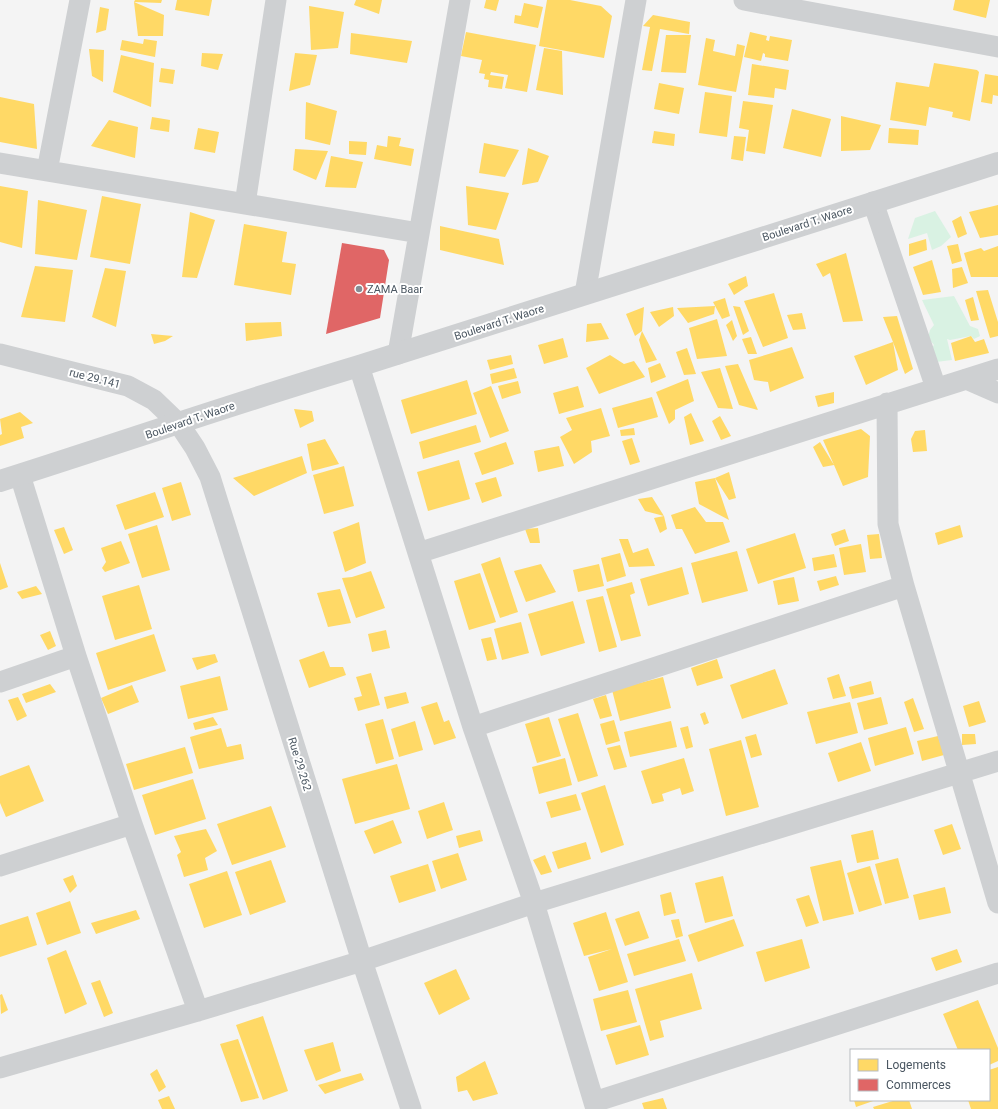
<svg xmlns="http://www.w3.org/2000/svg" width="998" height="1109" font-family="Roboto,sans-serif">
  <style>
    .green { fill: #d9f2e3 }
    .homes { fill: #ffd966 }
    .shops { fill: #e06666 }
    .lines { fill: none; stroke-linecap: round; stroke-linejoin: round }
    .minor { stroke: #ced0d2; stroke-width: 21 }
    .tertiary { stroke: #ced0d2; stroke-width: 22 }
    .poi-dot { fill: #868d94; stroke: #fff; stroke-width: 1.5 }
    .labels { text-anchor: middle; stroke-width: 4; stroke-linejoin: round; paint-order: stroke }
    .street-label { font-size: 11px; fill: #4a5661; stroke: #fff }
    .poi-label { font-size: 11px; fill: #4a5661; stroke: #fff; text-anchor: start }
  </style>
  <rect width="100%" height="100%" fill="#f4f4f4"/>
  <!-- green -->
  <path class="green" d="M935,211L951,237L941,246L932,250L927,233L908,239L915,218Z
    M954,296L970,326L978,329L980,336L974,339L971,336L950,340L947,339L952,360L936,362L930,350L934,345L928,338L930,330L934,325L922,300Z"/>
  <!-- homes -->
  <path class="homes" d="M135,0H162L161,3L134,2L164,15L163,36H138L134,2Z
    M177,0H212L209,16L175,10Z
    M356,0H382L379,14L354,5Z
    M486,0H499L496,11L484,8Z
    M547,0H570L601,6L612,16L604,58L539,46Z
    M955,0H990L986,18L953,10Z
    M524,3L543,7L538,28L514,23L515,15L521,16Z
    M309,6L344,12L338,48L311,50Z
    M100,7L109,9L106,30L96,33Z
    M653,15L690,22L689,34L660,29L652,71L642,70L650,27L643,26Z
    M466,32L536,45L527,92L505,88L508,75L491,72L490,75L504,77L502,89L488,87L489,80L484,79L485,74L479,73L482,60L461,56Z
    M750,32L767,36L766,40L769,41L770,36L792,40L788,61L765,57V54L763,53L761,61L744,57Z
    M351,33L412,41L407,63L350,54Z
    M666,35H691L686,73L661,72Z
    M706,38L715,40L713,51L735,56L737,44L745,46L736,92L698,85Z
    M144,39L157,41L155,57L120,50L122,40L143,44Z
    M544,48L562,51L563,95L536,90Z
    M89,49L104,50L103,82L92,76Z
    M202,53L223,54L218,70L201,66Z
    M295,53L317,55L310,85L289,91Z
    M121,55L154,63L151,107L113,92Z
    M934,63L977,70L979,72L970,121L952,117L953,112L929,107L926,126L890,120L896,82L929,87Z
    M752,64L789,70L786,90L775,88L774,98L748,95Z
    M161,68L175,70L173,84L159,82Z
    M985,74L998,76V96L993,95L992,104L981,102Z
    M659,83L684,88L679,114L654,109Z
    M705,92L732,96L727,137L699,133Z
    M0,97L34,104L37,149L0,142Z
    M743,101L773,105L765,154L746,151L749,130L739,128Z
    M306,102L337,111L330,145L305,139Z
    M792,109L831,119L821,157L783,148Z
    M841,116L881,125L870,150L841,151Z
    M152,117L170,120L169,132L150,129Z
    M109,120L138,127L135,158L91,146Z
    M198,128L219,132L215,153L194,149Z
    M889,128L919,130L918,145L888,143Z
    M654,131L675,134L674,146L652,143Z
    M388,136L401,138L399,146L414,149L411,166L374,159L377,145L387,147Z
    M734,136L746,137L743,161L731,159Z
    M349,141L367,142L366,155L349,154Z
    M484,143L519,150L505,177L479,173Z
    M528,148L549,156L538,182L522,185Z
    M295,149L328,151L316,180L293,170Z
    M331,156L363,162L356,188L325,187Z
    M0,186L28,191L22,248L0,242Z
    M466,186L509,193L496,230L468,225Z
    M102,196L141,204L130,264L90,257Z
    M38,200L87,210L77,260L35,254Z
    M998,205V235L980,238L969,212Z
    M190,212L215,220L197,278L182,277Z
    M961,216L967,234L958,238L952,221Z
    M244,224L287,232L282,262L296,264L291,295L234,285Z
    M440,226L499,239L504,265L440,250Z
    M926,239L927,250L909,256V244Z
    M958,244L962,261L952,264L947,246Z
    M998,246V277H971L964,253L981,248L984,251Z
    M846,253L863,321L843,322L830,273L823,277L816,264Z
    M932,260L941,292L923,295L913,267Z
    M35,266L73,270L65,322L21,317Z
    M962,267L968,283L953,288L952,269Z
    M105,268L126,271L116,327L92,317Z
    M746,276L748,286L734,295L728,284Z
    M988,290L998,322V336L990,338L976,291Z
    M774,293L788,338L763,347L744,301Z
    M973,297L979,320L971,321L965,300Z
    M725,298L730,316L722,319L713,302Z
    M715,306L714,314L688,323L677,308Z
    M733,306L740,307L749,331L743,335Z
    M644,307L642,331L635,336L626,314Z
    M673,307L674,316L659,327L650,312Z
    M802,313L806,329L793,330L787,315Z
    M897,316L913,369L905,374L893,342L898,370L866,385L854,356L893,342L883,317Z
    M717,319L727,356L697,359L689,328Z
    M732,320L737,336L733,341L726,325Z
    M281,322L282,336L246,341L245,323Z
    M601,323L609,339L586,342L587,324Z
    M642,331L657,360L646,363L639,340Z
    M151,334L173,336L165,341L154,344Z
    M971,336L975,342L984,339L989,353L955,361L951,343Z
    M751,337L757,354H748L742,339Z
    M563,338L568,357L544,364L538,345Z
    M792,347L804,378L770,392L768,382L754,380L749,360Z
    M687,348L696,374L684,375L676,352Z
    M511,355L513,364L490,370L487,360Z
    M610,355L624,364L634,361L645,377L599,394L586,368Z
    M660,363L666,377L651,383L648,368Z
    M738,364L758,410L739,405L725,366Z
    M514,368L517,378L492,384L490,374Z
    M720,368L733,409L718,408L701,372Z
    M688,379L694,401L675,410V419L669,424L656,392Z
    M467,380L477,414L411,434L401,400Z
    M518,381L521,393L502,399L498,386Z
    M491,386L509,431L490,438L473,393Z
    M578,386L584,407L559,414L553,393Z
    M834,392V403L818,407L815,396Z
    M652,397L658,417L618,428L612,408Z
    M601,408L610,436L591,441L592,452L574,464L560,437L572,430L566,418Z
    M294,409L312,411L314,421L300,428Z
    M20,412L33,423L21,427L24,438L0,446V435L2,434L0,419Z
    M691,413L704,441L690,445L684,417Z
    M720,416L731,436L721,440L712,421Z
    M476,425L481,442L423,459L419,442Z
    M634,428L635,435L621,436L620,430Z
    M861,429L870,436L868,477L843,486L834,465L823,467L813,447L820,442L834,465L823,440Z
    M925,430L927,451L913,452L911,439L915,431Z
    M632,438L640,462L630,465L622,441Z
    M325,439L339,464L312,471L307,444Z
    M506,442L514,464L482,475L474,453Z
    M559,446L564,466L538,472L534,451Z
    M302,456L307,473L254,496L233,478Z
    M459,460L470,499L428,511L417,472Z
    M344,466L354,506L324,514L313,475Z
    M729,472L736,498L729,500L715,478Z
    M496,477L502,496L482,503L475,483Z
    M715,478L729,520L699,504L695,482Z
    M181,482L191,515L172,521L162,488Z
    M155,492L164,517L125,530L116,505Z
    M652,497L664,516L667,529L660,533L654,518L664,516L645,511L638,499Z
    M695,507L706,522H723L730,542L695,554L682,529H676L671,515Z
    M359,522L366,563L345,572L333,532Z
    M157,525L170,570L142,578L128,534Z
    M960,525L963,537L938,545L935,533Z
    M64,527L73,550L64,554L54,530Z
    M538,528L540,543H530L525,529Z
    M845,529L849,541L835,546L831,534Z
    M795,533L806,568L758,584L746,549Z
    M879,534L882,558L870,559L867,535Z
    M619,539H628L633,553L648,548L655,566L629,567Z
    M121,541L130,563L105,572L102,568L106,562L101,548Z
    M861,544L866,572L844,575L839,548Z
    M737,551L748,591L702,603L691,563Z
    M620,553L626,576L607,582L601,558Z
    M834,554L837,567L814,571L812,558Z
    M500,557L518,612L500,618L481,564Z
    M0,563L8,587L0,590Z
    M541,564L556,592L526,602L514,571Z
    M599,564L604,586L578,592L573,570Z
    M682,567L689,594L648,606L640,579Z
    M371,571L385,608L356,618L342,578L352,577Z
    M480,573L496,622L469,630L454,581Z
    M836,576L839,585L820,591L817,581Z
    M794,577L799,601L778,605L773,581Z
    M632,582L635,593L630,595L641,636L621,641L606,589Z
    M139,585L152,629L115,640L102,596Z
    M36,586L42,594L22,599L17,592Z
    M340,589L351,623L328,627L317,593Z
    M603,596L617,647L599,652L586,600Z
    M573,601L585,643L541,656L528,614Z
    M521,622L529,653L502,660L494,629Z
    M386,630L390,648L372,652L368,634Z
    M50,631L56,646L48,650L40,635Z
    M154,634L166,671L108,690L96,653Z
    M491,637L497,659L487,661L481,639Z
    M324,651L330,667H343L346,675L309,688L299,660Z
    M215,654L218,662L197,670L192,658Z
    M717,659L723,678L697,686L691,668Z
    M775,669L788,704L742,719L730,685Z
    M371,673L380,705L358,711L354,698L362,696L356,677Z
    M839,674L846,696L833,699L827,678Z
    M220,676L228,710L188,719L180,686Z
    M663,677L671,708L620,721L612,690Z
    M871,681L874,694L852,699L849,687Z
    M50,684L56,692L26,703L22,694Z
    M132,685L139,702L108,714L101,698Z
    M406,692L409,703L387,709L384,697Z
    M606,695L612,716L600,719L593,699Z
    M18,697L27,716L17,721L8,700Z
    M881,697L888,724L864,730L857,703Z
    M913,698L924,729L914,732L904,702Z
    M979,701L986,722L969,727L963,706Z
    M437,702L444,722L449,720L456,738L434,745L421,707Z
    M850,702L858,733L816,744L807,712Z
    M705,712L709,723L704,725L700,714Z
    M578,713L598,776L578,782L558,719Z
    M213,717L218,725L195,730L193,723Z
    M549,717L561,756L537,763L525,724Z
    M383,719L394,759L376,764L365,724Z
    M614,720L620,741L606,745L600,724Z
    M415,721L423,750L399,757L391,729Z
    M671,721L677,747L630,757L624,732Z
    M688,726L693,747L686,749L680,728Z
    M906,727L914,754L875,766L868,738Z
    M221,728L227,747L241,744L244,759L199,769L190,737Z
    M756,734L762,755L751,758L745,737Z
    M962,734H975L976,744L962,745Z
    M938,736L944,755L922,761L917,741Z
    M741,740L759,807L726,816L709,749Z
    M861,742L871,771L838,782L828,753Z
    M620,745L627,767L614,770L607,748Z
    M185,747L193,773L134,790L126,764Z
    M565,758L572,785L539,794L532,767Z
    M684,758L694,791L682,795L680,788L662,794L664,801L652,804L641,771Z
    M397,764L410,809L355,824L342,779Z
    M29,765L44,801L6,817L0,803V776Z
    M193,779L206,819L155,835L142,795Z
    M605,785L624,845L601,853L581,793Z
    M576,794L581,810L551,818L546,802Z
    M444,802L453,830L427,839L418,811Z
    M271,806L286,847L232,865L217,824Z
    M393,820L402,843L374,854L364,831Z
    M952,824L961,849L943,855L934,830Z
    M206,829L217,851L205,858L208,870L184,877L177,855L181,852L174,836Z
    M480,830L483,841L459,848L456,836Z
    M873,830L879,859L857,863L851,835Z
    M586,842L591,859L558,869L552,852Z
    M458,853L467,880L441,889L432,861Z
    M545,855L552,872L541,875L533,860Z
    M898,858L909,898L885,904L875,864Z
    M271,860L286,902L250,915L235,872Z
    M841,860L854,914L823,921L810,867Z
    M428,864L436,891L399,903L390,876Z
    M870,866L882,905L859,912L847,873Z
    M227,871L242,915L204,928L189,884Z
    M73,875L77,886L70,893L63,879Z
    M723,876L733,916L705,923L695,883Z
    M945,887L951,913L919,920L913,895Z
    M671,892L676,913L664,916L660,895Z
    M809,895L819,923L806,927L796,899Z
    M70,901L81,933L47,945L36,913Z
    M136,910L140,919L96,934L91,923Z
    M639,911L649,938L625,946L615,919Z
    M606,912L628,982L599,991L588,957L612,949L584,956L573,923Z
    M28,916L37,945L0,957V925Z
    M679,919L683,936L676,938L671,920Z
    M734,919L744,946L698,962L688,935Z
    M679,939L686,961L634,976L627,954Z
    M802,939L810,968L765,982L756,952Z
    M957,949L962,962L936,971L931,958Z
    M66,950L87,1004L65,1014L47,958Z
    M456,969L470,999L439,1015L424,983Z
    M692,973L702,1009L660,1021L664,1037L650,1041L635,989Z
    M100,980L113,1013L104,1017L91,983Z
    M628,990L637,1022L601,1031L593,999Z
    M2,994L8,1010L1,1014L0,995Z
    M978,1000L998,1048V1061L989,1065V1050H958L943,1014Z
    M263,1016L288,1091L263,1100L236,1025Z
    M640,1025L649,1055L616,1065L606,1035Z
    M238,1039L259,1098L241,1102L220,1044Z
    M333,1042L341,1071L316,1081L304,1050Z
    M485,1061L498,1094L473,1101L467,1090L458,1092L456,1077Z
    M998,1067V1109H971L968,1100H989V1070Z
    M157,1069L166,1087L159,1092L150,1074Z
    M361,1073L364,1080L325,1094L318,1085Z
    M169,1096L175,1109H162L158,1100Z
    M663,1098L667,1109H644L642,1103Z
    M854,1100H876L856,1107Z
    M896,1100H909L912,1109H874L873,1107Z"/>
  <!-- shops -->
  <path class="shops" d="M342,243L384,250L389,260L380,318L326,334Z"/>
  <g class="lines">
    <!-- minor -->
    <path class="minor" d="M744,0L998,47
      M0,163L419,233
      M47,171L80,0
      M873,202L936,388
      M245,204L276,0
      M585,294L636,0
      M0,354L128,386L154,400L179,424L195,448L210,477L362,961L411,1109
      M398,354L460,0
      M359,366L473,727L534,903L596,1109
      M966,379L998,393
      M887,403L888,524L904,586L998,903
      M20,475L76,656L132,824L198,1011
      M418,553L998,369
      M0,682L76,656
      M473,727L904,586
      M0,866L132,824
      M0,1068L198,1011L362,961L534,903L998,761
      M594,1102L998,973"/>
    <!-- tertiary -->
    <path class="tertiary" d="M0,481C120,443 238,402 359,366L998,163"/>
  </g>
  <!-- markers -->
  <circle class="poi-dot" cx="359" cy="289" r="4"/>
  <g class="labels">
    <!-- street labels -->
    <g class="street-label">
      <text transform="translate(807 223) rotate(-18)" y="4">Boulevard T. Waore</text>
      <text transform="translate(499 322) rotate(-18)" y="4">Boulevard T. Waore</text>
      <text transform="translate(95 378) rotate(14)" y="4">rue 29.141</text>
      <text transform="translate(190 420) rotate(-19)" y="4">Boulevard T. Waore</text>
      <text transform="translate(300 764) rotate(73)" y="4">Rue 29.262</text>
    </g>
    <!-- poi labels -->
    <g class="poi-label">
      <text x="367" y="293">ZAMA Baar</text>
    </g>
  </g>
  <!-- legend -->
  <rect x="850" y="1049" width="140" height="52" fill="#ffffff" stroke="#b7bbc0"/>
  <rect x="858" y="1059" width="20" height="12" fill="#ffd966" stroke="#b7bbc0"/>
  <text x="886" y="1069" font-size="12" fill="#4a5661">Logements</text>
  <rect x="858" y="1079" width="20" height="12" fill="#e06666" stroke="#b7bbc0"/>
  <text x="886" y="1089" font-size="12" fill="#4a5661">Commerces</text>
</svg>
